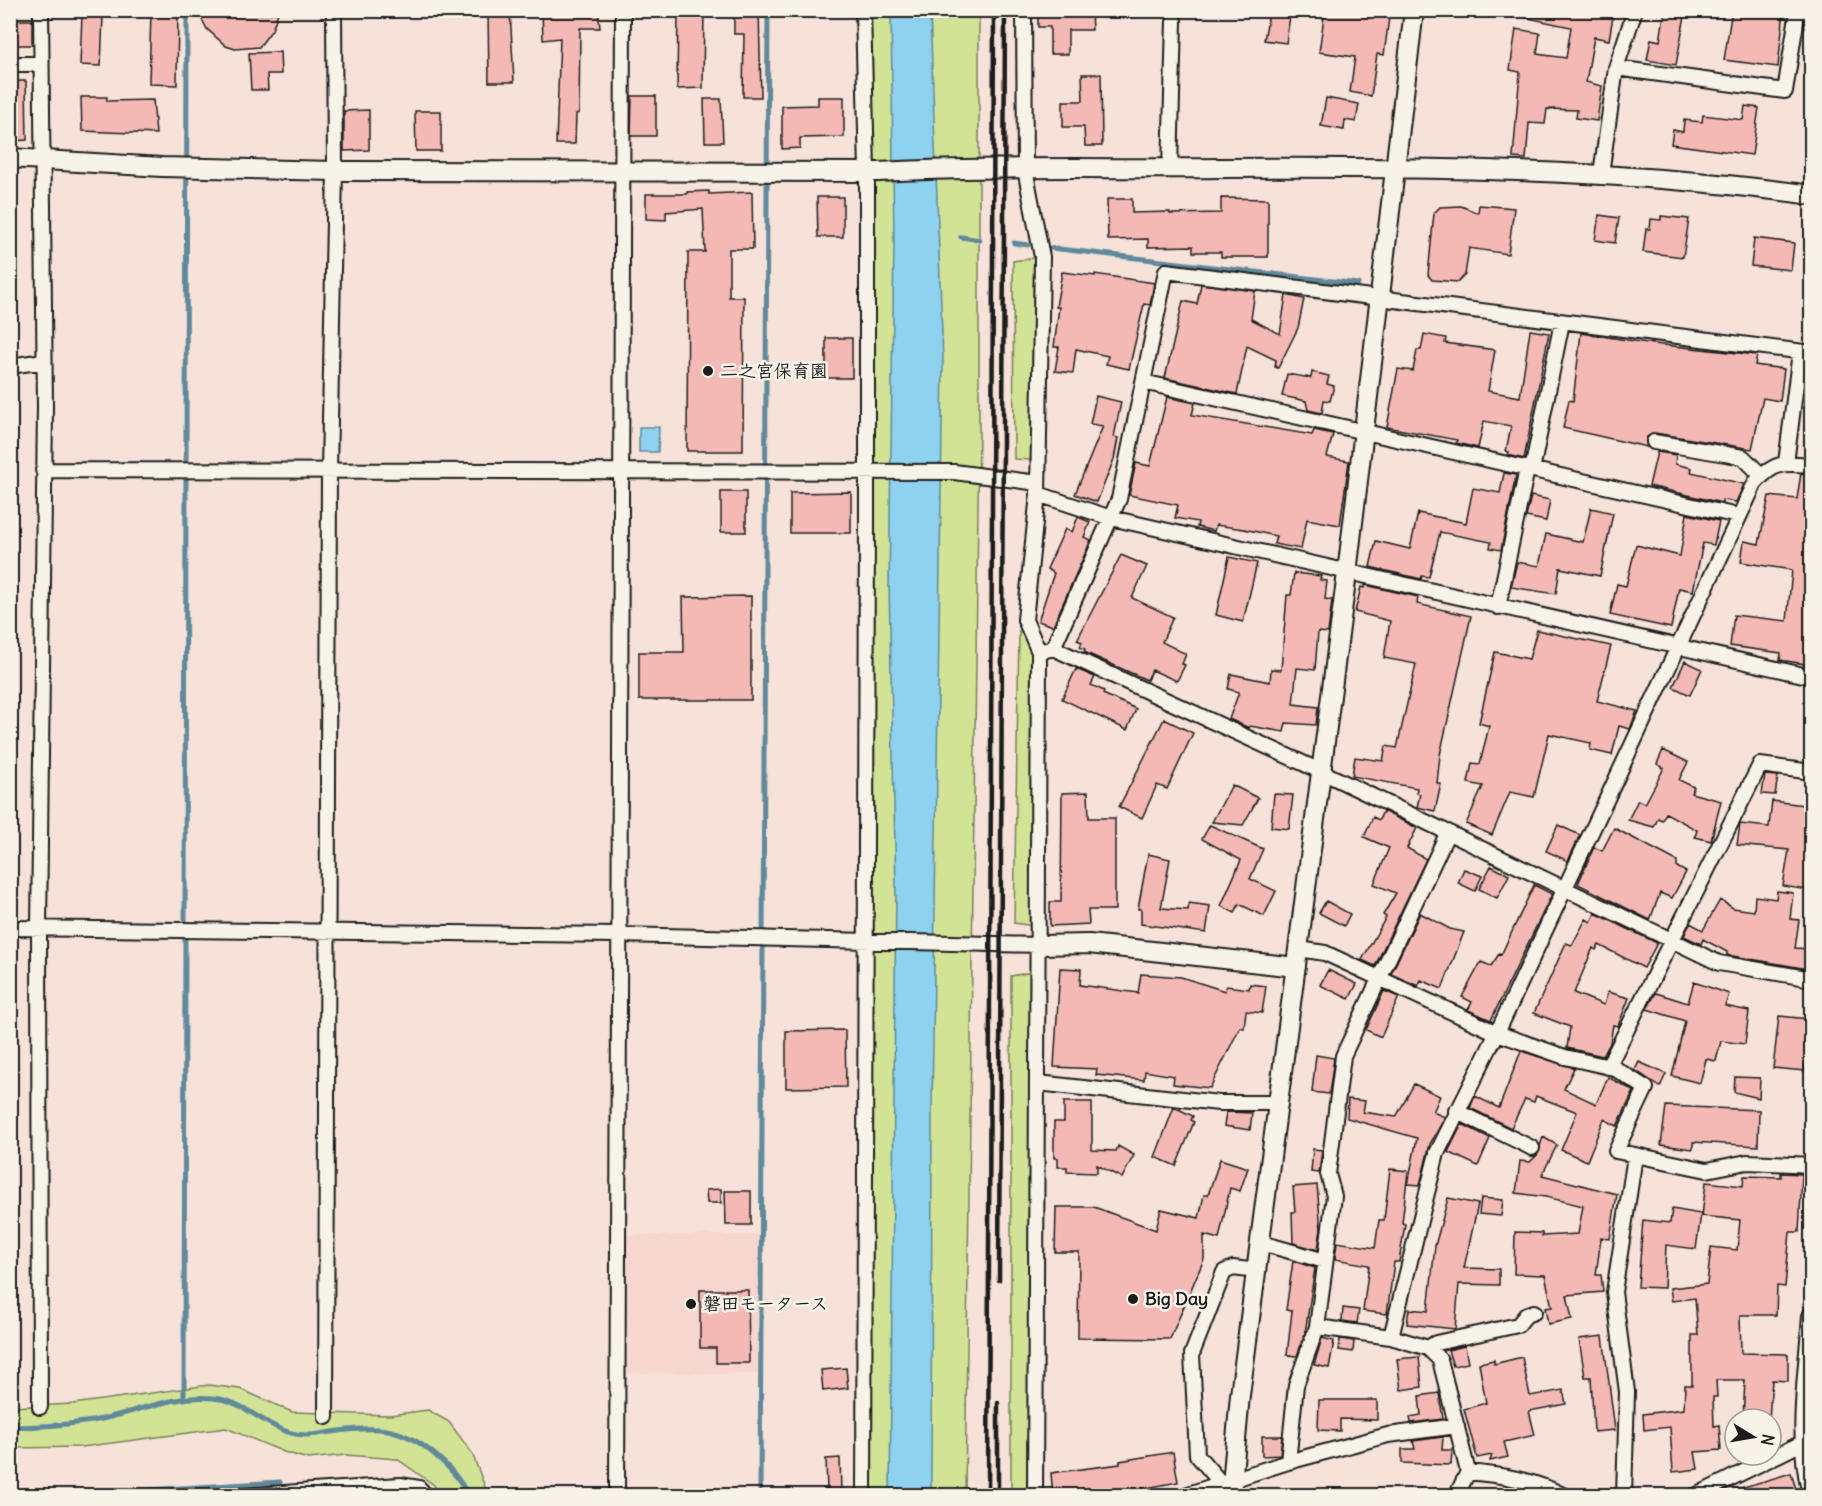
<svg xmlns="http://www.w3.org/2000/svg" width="1822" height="1506" font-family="Delius,'Klee One',sans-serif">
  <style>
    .built { fill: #f6d6ce }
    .grass { fill: #d2e396; stroke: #778059; stroke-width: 1.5 }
    .water { fill: #8ed2ef; stroke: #60899b; stroke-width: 1.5 }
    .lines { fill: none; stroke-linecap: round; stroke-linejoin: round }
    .stream { stroke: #60899b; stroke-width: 5 }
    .building { fill: #f5b9b5; stroke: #1c1c1c; stroke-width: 1.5 }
    .minor-casing { stroke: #1c1c1c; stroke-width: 18 }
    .tertiary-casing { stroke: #1c1c1c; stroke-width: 22 }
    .minor { stroke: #f7f3e8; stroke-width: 14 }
    .tertiary { stroke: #f7f3e8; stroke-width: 18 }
    .rail { stroke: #1c1c1c; stroke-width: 4.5 }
    .poi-dot { fill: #1c1c1c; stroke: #f7f3e8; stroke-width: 2 }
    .labels { text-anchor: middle; stroke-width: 5; stroke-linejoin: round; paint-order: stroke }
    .poi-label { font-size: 18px; font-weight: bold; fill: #1c1c1c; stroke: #f7f3e8; text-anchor: start }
  </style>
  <rect width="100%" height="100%" fill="#f6e2d9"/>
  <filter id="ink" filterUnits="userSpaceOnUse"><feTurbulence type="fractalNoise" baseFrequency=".0167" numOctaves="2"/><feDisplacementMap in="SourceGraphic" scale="12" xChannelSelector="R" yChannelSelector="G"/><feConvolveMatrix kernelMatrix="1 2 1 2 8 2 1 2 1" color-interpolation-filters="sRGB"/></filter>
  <g filter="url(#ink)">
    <!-- built -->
    <path class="built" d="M625,1235H759L757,1374L624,1373Z"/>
    <!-- grass -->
    <path class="grass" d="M863,11H979V432L965,1495H865Z
      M1034,258L1031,460L1014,459L1013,261Z
      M1019,631L1039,652L1033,926L1014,923Z
      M1033,972L1027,1495L1011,1496V976Z
      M209,1385L240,1389L292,1412L390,1415L428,1410L449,1422L472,1453L488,1495H438L434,1485L397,1459L346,1455L308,1459L284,1452L226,1428L81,1447L11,1448L10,1407L73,1404Z"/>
    <!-- water -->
    <path class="water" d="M891,11H930L943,360L932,1108L931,1496L890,1495L896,888L889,587L894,241Z
      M639,427H659L658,452H639Z"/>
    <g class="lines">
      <!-- stream -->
      <path class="stream" d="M961,237L980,240
        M1014,243L1028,245
        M1051,248L1358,284
        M184,1399L187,10
        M10,1427C38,1427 65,1425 92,1421C132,1414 173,1394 213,1398C243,1400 262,1425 291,1433C305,1437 318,1434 332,1432C374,1426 400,1425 434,1454C448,1466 460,1478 468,1496
        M51,1496L280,1482
        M760,1496L768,10"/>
    </g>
    <!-- building -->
    <path class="building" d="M151,10H178L177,85L149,84Z
      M197,10H279L272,30L259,47L235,49L226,46L207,29Z
      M488,10H510L514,82H489Z
      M542,10H598L600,28H580L579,113L576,114L575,144H556L560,38L543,40Z
      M678,10H704L703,88L677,89Z
      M734,10H759L761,97H743L744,34H734Z
      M1038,10H1091L1092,30H1068V54H1050V27H1038Z
      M1325,10H1390L1384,55L1377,54L1371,96L1350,92L1355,57L1319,52Z
      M1524,10H1585L1613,16L1609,40L1594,37L1586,82L1602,86L1597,121L1576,118L1577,110L1547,109L1545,124L1529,123L1526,159L1513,158L1520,72L1510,70L1516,29L1540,33L1537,54L1566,58L1571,27L1523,17Z
      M1665,10H1686L1676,65L1647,60L1651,39L1660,41Z
      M1732,10H1784L1778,67L1724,60Z
      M1269,13L1290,16L1286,43L1264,40Z
      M82,15H103L101,66L80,65Z
      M10,20H32V45H10Z
      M280,52L281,74H267L268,90H251L249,53Z
      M1082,74H1101L1102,146H1085L1084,127H1063V101H1083Z
      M10,81H26L27,140L10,141Z
      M632,96H656V136H631Z
      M81,97H107V101L153,100L156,134L82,131Z
      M818,97H844V137L800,138V148L782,149V106L818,105Z
      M1326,98L1359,104L1356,122L1345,120L1344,130L1321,126Z
      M704,99H721L723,142H705Z
      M1745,106L1759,108L1752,155L1671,144L1673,130L1683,132L1684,120L1702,122L1703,115L1743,120Z
      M369,110V150L344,151V111Z
      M415,111H441V151H416Z
      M709,191V194L752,192L753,249H729V297H744L743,451H687L688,252H705L703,209L666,212V220L646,219V194H687V192Z
      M817,197H843V237H818Z
      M1221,198L1268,199V257H1221V252H1193V246L1148,247V239L1108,240L1107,199H1132V213L1170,212V214L1221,213Z
      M1479,205L1514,208L1508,254L1469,248L1465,275L1458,282L1432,280L1428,275L1434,213L1440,207L1461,206L1478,213Z
      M1599,215L1619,218L1615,243L1595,240Z
      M1661,216L1689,219L1683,257L1643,252L1646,229H1650L1651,219L1661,220Z
      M1754,238L1794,243L1791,270L1751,266Z
      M1062,272L1095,276V274L1154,283L1150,305L1144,304L1129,369L1106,364L1108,356L1076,349L1073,373L1055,371L1059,347H1054L1059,307H1056Z
      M1201,284L1255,291L1251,319L1280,334L1286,295L1304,299L1298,328L1278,368L1275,367L1276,360L1247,346L1237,394L1165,378L1183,301L1197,304Z
      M1530,330L1549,333L1524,459L1508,455L1509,452L1506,451L1511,426L1484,421L1478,448L1456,443L1457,440L1387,427L1398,369L1413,371L1417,350H1421L1424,334L1446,338L1445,343L1495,350L1488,391L1520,397Z
      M1581,333L1654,344L1757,355L1755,365L1784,369L1780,401L1763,398L1752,449L1655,433L1647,437V447L1563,428L1569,400L1573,401Z
      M826,338H852V378H826Z
      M1312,372L1329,376L1327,384L1334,386L1330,401L1324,400L1322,413L1308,410L1306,401L1282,396L1287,374L1311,378Z
      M1096,396L1121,402L1114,437L1118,438L1114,459L1097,502L1075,494L1103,426L1090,424Z
      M1167,397L1195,403L1192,415L1312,435L1314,430L1333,434L1327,457L1349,461L1340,525L1307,519L1301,549L1274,544L1276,536L1244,529L1216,525L1214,531L1197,527L1198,522L1175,518L1178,505L1129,495L1136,463L1150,466Z
      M1657,452L1676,455L1675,464L1692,468L1691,472L1744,484L1736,502L1722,500V503L1649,486Z
      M1504,473L1516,475L1501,550L1490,548L1491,542L1440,532L1429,577L1422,576L1421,579L1370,567L1376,541L1410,549L1418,513L1466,523L1473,488L1500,493Z
      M1801,473L1812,474V665L1780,660L1781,653L1730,646L1734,615L1787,621L1792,570L1741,562L1744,541L1759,544L1769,496L1797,499Z
      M721,492H746V532H721Z
      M851,492V533H790V493Z
      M1531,496L1550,500L1546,521L1526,517Z
      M1591,508L1613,513L1600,576L1560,568L1556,594L1511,587L1517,562L1539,566L1546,534L1583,542Z
      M1687,514L1719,521L1714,545L1703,543L1693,591L1679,588L1671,628L1610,615L1617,584L1626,586L1636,545L1680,556Z
      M1078,517L1090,522L1084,537L1091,540L1053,626L1038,621L1054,573L1047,569L1065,529L1072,532Z
      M1121,555L1147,566L1132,598L1173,617L1162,642L1186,654L1182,664L1185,665L1177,681L1152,670L1147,680L1084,652L1085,649L1080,647L1082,642L1077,640Z
      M1229,557L1257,563L1243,622L1216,615Z
      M1294,573L1321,576L1320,580L1327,581L1325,599L1332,600L1328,633L1318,632L1315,670L1297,668L1293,704L1318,707L1316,725L1286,723L1284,732L1250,726L1249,728L1229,719L1239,692L1228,689L1231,674L1270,682L1271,669L1281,670L1287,595H1291Z
      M1365,585L1418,597L1417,604L1471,616L1440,755L1437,783L1441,784L1435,811L1417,807L1420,794L1416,793L1417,788L1352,776L1355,757L1383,761L1386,746L1397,748L1416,664L1384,658L1390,621L1355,612L1361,587L1365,588Z
      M751,596V700H639V652H684L683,597Z
      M1537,630L1611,646L1597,701L1637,711L1630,729L1619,726L1612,755L1590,750L1591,743L1549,734L1534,797L1510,792L1492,835L1466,824L1483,786L1468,783L1472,763L1480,764L1489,726L1479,723L1495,652L1529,659Z
      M1685,661L1702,669L1690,695L1673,687Z
      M1076,669L1095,677L1091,685L1104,691L1103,694L1136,709L1127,730L1062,699Z
      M1164,719L1193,733L1167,789L1157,785L1142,818L1119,807Z
      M1663,750L1688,762L1679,780L1694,787L1691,793L1721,801L1711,841L1695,837L1697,830L1666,813L1662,820L1658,818L1654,827L1628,820L1638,800L1645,804L1664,768L1657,764Z
      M1765,775L1778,776L1775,795L1762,794Z
      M1232,785L1258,798L1243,825L1212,822Z
      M1088,792L1089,818H1115V910H1088L1089,924L1050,926V902H1061L1062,793Z
      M1274,794L1293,795L1289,829L1271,827Z
      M1772,801L1812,806V872H1809L1807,890L1783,886L1789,850L1737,845L1740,824L1769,827Z
      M1383,811L1417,828L1407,848L1426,859L1375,966L1362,960L1386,917L1383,915L1396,893L1374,884L1389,848L1364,837L1373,817L1379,820Z
      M1210,825L1263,849L1250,879L1276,891L1264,916L1239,904L1235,913L1221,906L1241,860L1202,839Z
      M1558,825L1580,835L1568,861L1546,851Z
      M1614,828L1677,861V867L1686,872L1672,898L1660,893L1650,920L1578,884L1594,847L1602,851Z
      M1148,854L1170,859L1161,908L1188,910L1189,903L1210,906L1206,933L1141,924V909H1138Z
      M1491,866L1509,875L1497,898L1479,889Z
      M1464,869L1482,876L1475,891L1458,883Z
      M1534,885L1552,894L1491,1020L1468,1010L1472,1002L1462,997L1481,962L1491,966L1499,954L1501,955Z
      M1777,891L1793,893L1790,919L1799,920L1795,948L1809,949L1808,969L1727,955V952L1703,939L1701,944L1684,936L1690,923L1703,930L1720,900L1733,908L1754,911L1755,896L1776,899Z
      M1326,901L1350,914L1344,926L1319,913Z
      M1420,913L1450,929L1464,932L1442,989L1421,980L1418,986L1391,974Z
      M1595,913L1657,943L1644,968L1599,945L1596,950L1593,948L1574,993L1604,1005L1608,992L1629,998L1618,1026L1613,1025L1610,1043L1603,1056L1567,1048L1570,1027L1534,1013L1566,943L1572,945L1586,919L1591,922Z
      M1060,968L1081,969L1080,985L1138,993L1141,974L1181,977L1225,991L1226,986L1249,989L1250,984L1266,986L1262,1013L1246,1011L1244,1028L1240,1027L1210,1088L1173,1084L1174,1076L1145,1071L1144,1080L1096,1075L1097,1069L1054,1067Z
      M1328,970L1357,984L1349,999L1320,985Z
      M1694,982L1729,994L1725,1006L1749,1011L1745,1044L1721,1041L1716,1061L1706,1059L1700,1083L1672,1076L1685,1021L1647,1009L1656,993L1688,1003Z
      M1384,991L1399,997L1381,1037L1366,1030Z
      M1779,1016L1809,1019L1805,1071L1773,1068Z
      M845,1030L846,1087L786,1088V1031Z
      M1521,1051L1574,1068L1564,1089L1596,1104L1608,1077L1634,1091L1617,1126L1604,1119L1587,1161L1561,1150L1577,1112L1536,1096L1534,1102L1525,1099L1511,1128L1470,1108L1475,1096L1499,1108Z
      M1316,1055L1334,1058L1329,1094L1312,1092Z
      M1639,1062L1666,1074L1660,1087L1635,1070Z
      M1735,1077L1760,1078L1759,1098L1734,1092Z
      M1414,1084L1440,1096L1433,1112L1445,1117L1430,1144L1420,1185L1408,1184L1417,1138L1347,1118L1348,1099L1365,1101L1363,1112L1396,1117Z
      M1064,1102H1092V1150L1116,1151L1118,1146L1134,1155L1122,1178L1097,1165V1173L1067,1172V1167H1058V1158H1054V1122H1064Z
      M1666,1106L1759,1110L1758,1146L1693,1142V1149L1661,1145Z
      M1174,1107L1193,1116L1191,1120L1194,1122L1176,1166L1155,1157Z
      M1226,1112L1252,1113L1250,1130L1224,1126Z
      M1462,1124L1490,1138L1478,1166L1448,1152Z
      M1543,1137L1557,1145L1542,1175L1617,1194L1610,1239L1601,1238L1596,1275H1601L1603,1292L1567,1295L1572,1319L1548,1324L1545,1308L1552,1307L1545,1275L1514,1274L1515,1232L1542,1233V1236L1578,1234L1583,1206L1546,1197L1516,1193L1520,1161L1530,1162L1537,1155Z
      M1313,1149L1322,1150L1319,1173L1311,1172Z
      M1220,1159L1248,1168L1240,1191L1230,1188L1219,1239L1204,1235V1259L1170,1339L1078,1338L1079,1252H1055L1056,1207H1094L1156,1230L1161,1209L1199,1218L1204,1195H1208Z
      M1390,1169L1408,1171L1402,1223L1405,1224L1399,1262H1394L1387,1314L1363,1311L1369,1265L1335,1259L1337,1242L1375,1248L1379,1220H1384Z
      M1781,1173L1802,1174L1799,1232H1790L1785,1287L1777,1286L1776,1315H1740L1741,1353L1788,1354V1381L1772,1380L1769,1419H1743L1745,1380H1716L1717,1397H1713L1714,1426L1719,1425L1721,1450L1695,1452L1698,1469L1673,1472L1670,1427L1644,1430L1643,1414L1684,1409L1685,1385H1692V1335H1698L1695,1298L1672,1301L1670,1288L1707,1284L1711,1247L1737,1250L1740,1220L1702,1216L1706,1182L1743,1186L1744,1176L1781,1177Z
      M1317,1185L1321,1229L1318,1250L1293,1243L1292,1212H1295L1293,1187Z
      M721,1189V1203H707L706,1190Z
      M725,1191H751V1225H726Z
      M1448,1198L1478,1204L1464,1268L1499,1269V1285L1459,1284L1455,1329L1407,1324L1409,1309L1428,1311L1435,1246Z
      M1481,1198L1503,1200L1501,1216L1479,1214Z
      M1672,1209L1701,1214L1696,1249L1666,1245L1664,1288L1638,1287L1643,1220L1670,1223Z
      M1293,1261L1315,1268L1305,1333L1297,1356L1287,1355L1292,1311L1286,1310Z
      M700,1290H748L749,1363H716V1348H700Z
      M1343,1308L1359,1310L1357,1323L1342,1321Z
      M1603,1336L1615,1430L1594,1432L1591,1377H1585L1579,1339Z
      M1322,1338L1334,1341L1329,1368L1314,1365Z
      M1340,1339L1354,1341L1353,1352L1339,1350Z
      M1465,1346L1468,1363L1453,1366L1448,1350Z
      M1419,1357L1422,1387L1401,1390L1397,1359Z
      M1522,1357L1530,1396L1563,1390L1566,1404L1529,1411L1535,1435L1504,1442L1508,1457L1490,1461L1492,1455L1477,1458L1464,1409L1486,1403L1479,1363L1494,1360V1364Z
      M846,1368L848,1388L823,1391L821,1370Z
      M1439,1393L1443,1419L1411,1423L1410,1417L1421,1415L1419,1396Z
      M1319,1400H1377V1420L1340,1419V1431L1318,1430Z
      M1262,1436H1282L1280,1455L1262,1456Z
      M1443,1437L1442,1450H1452L1451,1465L1402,1463V1449H1415L1413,1441Z
      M1173,1452L1178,1482L1104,1496H1053L1051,1473L1120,1464V1461Z
      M840,1458L841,1492H827L826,1459Z
      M1791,1473L1796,1489L1775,1496H1728L1727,1492Z"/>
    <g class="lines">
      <defs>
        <path id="minor" d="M863,10L867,172V520L864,1496
          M1024,10L1025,169L1042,257L1038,494L1025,620L1039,652L1035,1496
          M10,64H41
          M1616,68L1785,91L1798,10
          M1170,169L1174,21
          M1601,174L1616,68L1635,10
          M10,366L44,361
          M1143,382L1738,516
          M1654,442L1743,457L1762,476
          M1786,463L1800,352
          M43,470L954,472L1038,483
          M1532,470L1562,322
          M1038,494L1111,518L1812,677
          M1498,607L1527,469
          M1053,648L1320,771L1719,963L1812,979
          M1039,652L1053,648L1119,499L1166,271L1812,353
          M10,928L619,935L1039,945
          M1299,949L1325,953L1497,1033L1565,1057L1614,1068L1646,1088L1616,1151L1707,1170L1747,1162L1812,1165
          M1608,1067L1760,765L1812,772
          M1038,1083L1219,1103H1280
          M1456,1111L1532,1148
          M1261,1243L1325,1261
          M1317,1327L1391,1337
          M1428,1348L1436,1343L1518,1325L1526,1315L1534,1312
          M40,1407L39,929L45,407L41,10
          M326,1417L329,470L335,171L334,10
          M1288,1462L1296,1385L1317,1327L1334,1196L1328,1174L1343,1056L1448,832
          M1468,1472C1502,1475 1533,1480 1565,1496
          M1221,1483L1197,1455L1192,1354L1224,1272L1233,1268L1257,1271
          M240,1496L400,1485L419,1488L426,1496
          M617,1496L623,10
          M1182,1496L1288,1462L1388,1435L1457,1426
          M1456,1496L1468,1472L1440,1360L1428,1348L1391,1337L1437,1153L1497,1033L1755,483C1775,461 1783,463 1812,465
          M1624,1496L1627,1392L1614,1292L1635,1156
          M1695,1496L1804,1442"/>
        <path id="tertiary" d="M10,158L162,167L335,171L878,172C992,166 1107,169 1221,168C1419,167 1615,168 1812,195
          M1039,945L1089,944L1296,967
          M1812,1316C1808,1375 1797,1437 1812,1494
          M1231,1496L1240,1395L1347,573L1414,10"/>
      </defs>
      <!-- minor casing -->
      <use href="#minor" class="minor-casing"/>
      <!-- tertiary casing -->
      <use href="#tertiary" class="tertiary-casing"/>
      <!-- minor -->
      <use href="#minor" class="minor"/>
      <!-- tertiary -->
      <use href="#tertiary" class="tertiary"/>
      <!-- rail -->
      <path class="rail" d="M999,1280L1005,10
        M988,1496L994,10
        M998,1496V1403"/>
    </g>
  </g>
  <!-- markers -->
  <g class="poi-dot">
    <circle cx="708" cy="371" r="6"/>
    <circle cx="1133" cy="1299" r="6"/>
    <circle cx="691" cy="1304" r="6"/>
  </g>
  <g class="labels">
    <!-- poi labels -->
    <g class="poi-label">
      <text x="720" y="377">二之宮保育園</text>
      <text x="1145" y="1305">Big Day</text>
      <text x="703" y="1310">磐田モータース</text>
    </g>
  </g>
  <!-- margin -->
  <rect width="1822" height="1506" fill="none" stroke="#f7f3e8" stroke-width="36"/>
  <rect x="18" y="18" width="1786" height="1470" fill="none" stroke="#1c1c1c" stroke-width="2" filter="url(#ink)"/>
  <!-- north arrow -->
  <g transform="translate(1753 1437) rotate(101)"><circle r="28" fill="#f7f3e8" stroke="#9f9d96" stroke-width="1.5"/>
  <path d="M0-4.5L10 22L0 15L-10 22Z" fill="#1c1c1c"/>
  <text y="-9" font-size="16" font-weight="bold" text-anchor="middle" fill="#1c1c1c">N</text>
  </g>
</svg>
